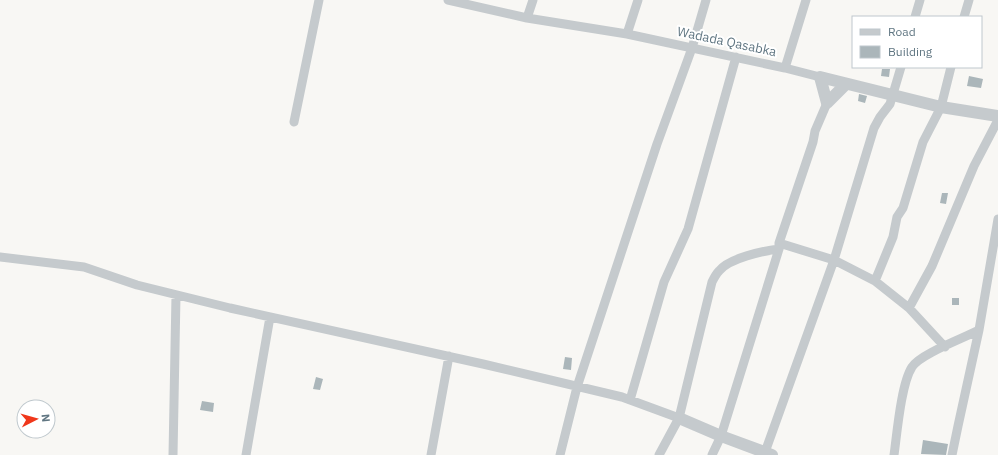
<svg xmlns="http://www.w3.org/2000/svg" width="998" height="455" font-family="'IBM Plex Sans',sans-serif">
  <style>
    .building { fill: #abb6ba }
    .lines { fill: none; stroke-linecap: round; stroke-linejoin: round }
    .minor { stroke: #c5cacd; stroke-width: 9 }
    .tertiary { stroke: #c5cacd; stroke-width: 12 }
    .labels { text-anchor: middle; stroke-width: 4; stroke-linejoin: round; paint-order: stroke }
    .street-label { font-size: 13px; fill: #607682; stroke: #fff }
  </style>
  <rect width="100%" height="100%" fill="#f8f7f4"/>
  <!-- building -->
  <path class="building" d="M882,69H890L889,77L881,76Z
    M969,76L983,79L981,88L967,86Z
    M859,94L867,96L865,103L858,101Z
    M942,193H948L946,204L940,203Z
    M952,298H959V305H952Z
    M565,357L572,358L571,370L563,369Z
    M316,377L323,379L320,390L313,389Z
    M202,401L214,403L213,412L200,410Z
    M923,440L948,444L946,455L921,454Z"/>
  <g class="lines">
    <!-- minor -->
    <path class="minor" d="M448,0L527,18L627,34L785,68L820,77
      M915,17L920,0
      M964,17L969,0
      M527,18L533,0
      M627,34L638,0
      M785,68L806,0
      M294,122L319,0
      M779,243L834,260L875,281L909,308L945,347
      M0,257L84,267L137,285L230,308L483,364L622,397L679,418
      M875,281L893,237L897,217L903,208L923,142L941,107L951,67
      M909,308L932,266L974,166L998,120
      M630,400L664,282L688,229L736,57
      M173,455L176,295
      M246,455L270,317
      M431,455L449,356
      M560,455L577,387L657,144L692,48L706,0
      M659,455L679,418L712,282C714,278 716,274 719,271C729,258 763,251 779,249V243L813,142L815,131L827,103
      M712,455L721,436L779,249
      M764,455L834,260L874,128L880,117L890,104L901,67
      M894,455C897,434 901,384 912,367C920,354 964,338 979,330
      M952,455L958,426L979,330L998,219"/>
    <!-- tertiary -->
    <path class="tertiary" d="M846,84L827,103L820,77L941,107L998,116
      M679,418L721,436L772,455"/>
  </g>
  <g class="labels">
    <!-- street labels -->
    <g class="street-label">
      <text transform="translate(727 41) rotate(12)" y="5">Wadada Qasabka</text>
    </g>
  </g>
  <!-- legend -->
  <rect x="852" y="16" width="130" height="52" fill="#ffffff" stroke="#bfc8cd"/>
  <rect x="860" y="29" width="20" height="6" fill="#c5cacd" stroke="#bfc8cd"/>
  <text x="888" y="36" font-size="12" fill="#607682">Road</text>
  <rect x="860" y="46" width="20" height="12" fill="#abb6ba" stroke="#bfc8cd"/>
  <text x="888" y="56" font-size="12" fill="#607682">Building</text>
  <!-- north arrow -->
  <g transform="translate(36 419) rotate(84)"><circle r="19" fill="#ffffff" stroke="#bfc8cd"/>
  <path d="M0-3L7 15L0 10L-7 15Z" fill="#f0371b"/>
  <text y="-6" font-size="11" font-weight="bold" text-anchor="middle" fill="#607682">N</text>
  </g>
</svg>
